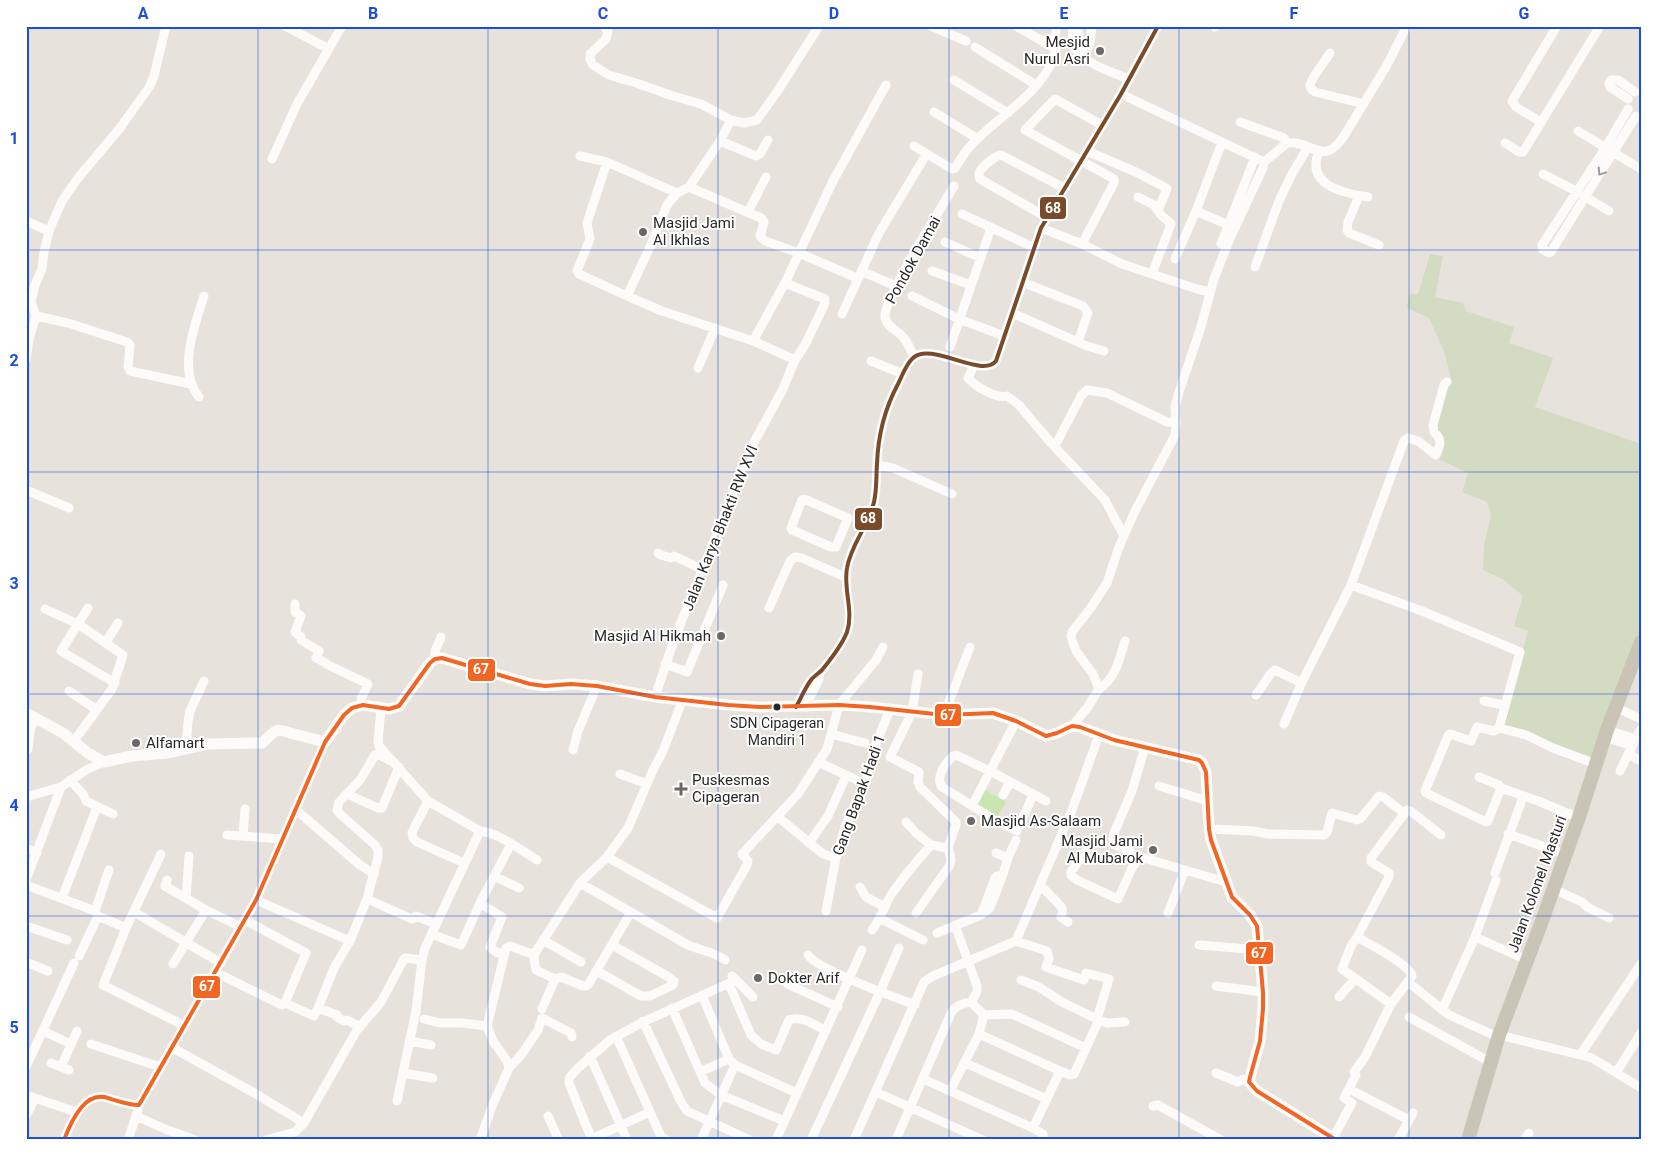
<svg xmlns="http://www.w3.org/2000/svg" width="1667" height="1166" font-family="Roboto,sans-serif">
  <style>
    .green { fill: #c8e5b2 }
    .cemetery { fill: #d3dcc2 }
    .lines { fill: none; stroke-linecap: round; stroke-linejoin: round }
    .minor { stroke: #fcfbfa; stroke-width: 9 }
    .tertiary { stroke: #fcfbfa; stroke-width: 11 }
    .primary { stroke: #cac4b7; stroke-width: 14 }
    .bus-1-casing { stroke: #fff; stroke-width: 8 }
    .bus-2-casing { stroke: #fff; stroke-width: 8 }
    .bus-1 { stroke: #7a4b2a; stroke-width: 4 }
    .bus-2 { stroke: #f26522; stroke-width: 4 }
    .oneway { stroke: #9d9c9c }
    .grid { fill: none; stroke: #1d4ed8; stroke-width: 1; stroke-opacity: 0.55 }
    .poi-dot { fill: #6b6967; stroke: #fff; stroke-width: 2 }
    .bus-dot { fill: #282828; stroke: #fff; stroke-width: 2 }
    .labels { text-anchor: middle; stroke-width: 4; stroke-linejoin: round; paint-order: stroke }
    .bus-label { font-size: 14px; fill: #282828; stroke: #fff }
    .poi-label { font-size: 15px; fill: #282828; stroke: #fff; text-anchor: start }
    .street-label { font-size: 15px; fill: #282828; stroke: #fff }
    .line-badge { stroke: #fff; stroke-width: 2 }
    .badge-label { font-size: 14px; text-anchor: middle; font-weight: bold; fill: #fff }
    .neatline { fill: none; stroke: #1d4ed8; stroke-width: 2 }
    .grid-label { font-size: 16px; text-anchor: middle; font-weight: bold; fill: #1d4ed8 }
  </style>
  <rect width="100%" height="100%" fill="#e8e2dc"/>
  <!-- green -->
  <path class="green" d="M984,789L1006,802L996,819L975,806Z"/>
  <!-- cemetery -->
  <path class="cemetery" d="M1430,254L1443,256L1435,297L1463,303L1466,311L1514,327L1509,343L1553,358L1535,407L1641,444V631L1625,669L1594,760L1502,726L1528,631L1514,626L1523,596L1504,580L1483,570L1484,545L1491,515L1487,502L1462,492L1468,473L1436,458L1444,438L1434,430L1447,384L1452,383L1445,354L1429,318L1407,308L1409,294H1418Z"/>
  <g class="lines">
    <!-- minor -->
    <path class="minor" d="M285,26L329,49
      M604,26L608,31L606,39L590,54V59L593,65L609,75L636,83L673,96L701,104L731,120L744,123L757,120L777,92L819,26
      M931,26L966,41
      M1016,26L1056,49
      M1073,26C1072,33 1072,44 1076,50C1086,64 1114,73 1129,79
      M1076,26L1079,34L1080,54
      M1215,27V26
      M975,47L1036,85
      M1330,53C1326,60 1310,79 1310,86C1311,90 1312,90 1315,92L1364,104
      M1083,57L1090,43L1092,26
      M954,80L1008,113
      M1121,94L1264,162L1287,143C1313,140 1323,168 1344,136L1387,65L1407,26
      M1628,99L1610,87L1609,83L1611,80H1618L1635,92
      M1628,109L1606,147L1542,245L1543,250L1549,253L1551,252C1579,206 1608,161 1636,116
      M934,112L978,139
      M731,120L720,141L689,187L677,193L667,205L650,247L627,296L662,311L753,341L791,358L794,362
      M1240,122L1284,138L1287,143
      M1541,122L1516,107L1512,101L1557,26
      M1578,131L1641,169
      M720,141L756,156L760,154L768,140
      M1505,143L1519,152H1523L1600,26
      M914,146L952,169L955,168C960,160 966,150 973,143C999,116 1037,96 1053,60C1058,49 1053,38 1057,26
      M1087,151L1138,173L1166,188L1167,189L1158,210
      M1319,151C1305,185 1342,193 1368,197
      M580,156L607,162L677,193
      M272,159L297,104L342,26
      M607,162L587,223L590,239L577,271L579,274L627,296
      M1543,174L1576,191L1609,211
      M689,187L761,218L764,222L760,236L765,241L799,253L857,278
      M1359,196L1348,222L1347,230L1349,233L1379,245
      M1138,197L1154,205L1161,215L1171,224L1152,274
      M1196,211L1233,227
      M748,212L766,177
      M962,214L1033,247
      M1046,217L980,179C979,176 978,174 980,171C984,165 995,156 1001,155L1064,188
      M26,221L49,231
      M1041,228L1082,244L1122,264L1197,289L1210,292
      M945,242L981,258
      M1083,242L1114,183V179L1025,130L1055,99L1102,125
      M1221,244L1255,157
      M1175,259L1196,211L1222,142
      M1255,267L1279,201L1292,174L1308,147
      M861,271L896,286
      M932,271L971,285
      M1022,282L1083,306L1088,313L1078,342
      M785,283L825,299
      M912,296L959,319L1004,336
      M1012,313L1087,346L1104,351
      M842,314L879,233L926,155
      M36,316L68,323L127,342L130,345L128,367L130,371L191,384
      M753,341L785,283L833,181L886,85
      M950,347L991,228
      M914,357C911,351 908,342 903,337C897,330 887,327 885,318C882,300 942,207 954,186
      M26,359L29,339L36,316L31,302L35,285L42,269L44,252L49,231L62,201L78,178L120,128L150,86L154,76L166,26
      M871,361L903,374
      M974,365L968,378C976,387 996,399 1007,396L1019,405L1051,443L1105,500L1124,536
      M698,368L715,328
      M199,397C177,371 195,324 204,296
      M1055,446L1081,396L1087,390L1107,393L1167,422L1176,423
      M877,465L893,468L952,494
      M26,490L69,508
      M804,499L848,518L836,547H831L792,530L791,528L802,500Z
      M658,553L661,555L671,558L674,556L704,570
      M1351,585L1422,611L1520,652L1499,728L1526,735L1553,748L1596,764
      M295,604V612L301,616L295,632L301,637V640L319,651L316,658L326,663V664L368,684L361,699L363,705
      M88,608L61,651L115,683
      M769,608L790,561L795,557L802,558L845,577
      M45,609L78,624L123,655L112,689L74,741
      M106,642L118,623
      M435,659V651L441,637
      M665,664L687,672L723,585
      M1099,689C1116,678 1119,660 1125,641
      M69,691L97,710
      M1256,695L1271,673L1275,670L1302,683
      M655,697L674,640L753,444L782,391L794,362L806,343L825,303
      M1484,701L1504,705
      M796,707C801,698 805,688 811,680C814,676 818,674 822,670C831,659 842,645 847,632C854,611 843,589 847,568C851,544 869,525 874,502C877,489 876,476 877,464C878,435 884,410 898,384C902,376 906,364 913,358C931,341 982,379 996,361L1041,228L1121,94L1158,26
      M805,707L819,679L820,672
      M1615,707L1641,719
      M381,708L378,742L379,746L428,801L480,831C500,833 520,850 537,860
      M944,715L970,647
      M1284,724L1302,682L1351,585L1404,441L1408,438L1418,441L1436,455C1440,446 1443,440 1434,432L1433,425L1444,385L1447,382
      M1072,726L1087,708L1099,689L1093,674L1076,651L1071,637L1072,632L1090,609L1107,583L1119,547L1135,511L1175,435L1176,423L1175,407L1179,392L1200,330L1214,279L1230,238L1263,168L1264,162
      M1499,728L1494,731L1477,727L1471,741L1450,734L1448,736L1425,791L1426,793L1486,822L1488,821L1501,788
      M1607,730L1636,739
      M831,734L865,743
      M1605,737L1632,746
      M1145,747L1132,791L1114,833L1113,838L1115,845L1144,858L1226,882
      M186,748L188,722L190,711L204,681
      M28,749L30,731L35,717
      M573,750L578,731L597,686
      M1628,754L1641,761
      M818,762L861,782
      M1620,771L1640,730
      M620,774L647,784
      M1479,777L1499,785L1501,788L1538,801L1579,818
      M70,780L83,794L86,801L113,814
      M1159,786L1208,801
      M347,794L378,808H382L399,767
      M1003,795L1010,782
      M1033,795L1017,831L998,822L942,787C935,778 945,763 953,756L956,755L990,771L1046,801
      M26,797L61,787L86,770L104,762
      M428,801L412,832L413,838L417,842L464,863
      M972,806L1016,721
      M295,809L360,865L374,874
      M778,817L823,854L836,858
      M906,822L916,833L931,845L948,848
      M1209,829L1253,831L1268,834L1324,835L1327,832L1332,813L1357,820L1361,818L1379,796L1383,797L1404,813
      M1508,834L1565,854
      M227,835L282,839
      M243,836L245,809
      M809,843L828,816L846,776
      M26,848L37,853
      M1087,849L1071,872V875L1077,880L1118,899L1132,868L1141,856
      M996,853L1008,858
      M161,854L126,928L103,985L183,1025
      M607,857L717,918L747,865L748,861L742,854L798,794L827,749L839,705L876,660L883,647
      M1495,873L1522,800
      M494,876L519,888
      M26,880L61,787
      M167,880L165,886L206,910L241,927
      M580,883L688,945C700,950 715,952 725,960
      M26,885L95,911L109,870
      M1040,885C1044,889 1061,906 1062,908C1063,912 1062,913 1061,917L1068,922
      M860,887L866,897L885,907
      M1553,889L1582,902L1587,907L1609,918
      M62,898L97,807
      M186,898L189,856
      M367,899L412,919L416,916L436,924
      M256,900L350,941
      M480,903L502,917L490,947L496,952L504,955
      M826,911L836,858L845,827L871,768L874,749L890,709
      M134,912L221,963
      M916,913L950,865L951,859L948,848L956,825V822L920,787L918,782L919,772L890,757L912,712L918,674
      M1168,913L1185,870
      M981,915L995,878L997,876L1002,877
      M881,919L923,940
      M955,925L977,986V992L971,1002
      M26,926L67,940
      M872,930C882,917 883,908 891,895C903,877 917,861 931,845
      M937,933L981,915L990,908L1002,877L1008,858L1016,840
      M431,934L461,945L480,903L511,844
      M1357,937L1351,946L1342,969L1391,1004
      M1475,937L1527,960
      M543,940L581,962
      M1016,941L1047,951L1049,959L1046,967
      M1199,945L1260,950
      M808,955C818,970 894,997 915,1005
      M79,956L98,916L126,928
      M26,962L48,971
      M173,964L206,910
      M1046,967L1081,979L1084,980L1086,973L1109,979L1097,1019
      M597,971L641,996H650L673,985L674,981L667,976L612,945
      M215,972L282,1005L285,1003L306,953L245,920
      M732,976L753,997
      M555,979L536,970L534,959L535,953L580,883L607,857L628,828L653,770L663,751L683,699
      M1408,982L1449,1015L1498,1037
      M729,984L751,1035L761,1044L776,1050L789,1020C802,1015 815,1025 826,1031
      M787,984L838,1007
      M1216,986L1263,992
      M702,995L729,1059L735,1065L797,1093
      M1339,997L1355,979
      M285,1003L314,1016L318,1008L337,1015V1017L344,1021L347,1020L360,1027
      M318,1008L334,968L350,941L367,899L378,857V850L375,845L340,814L337,810L339,802L360,780L375,755L377,754L395,763
      M672,1008L705,1083L721,1095L784,1121
      M542,1009L555,979L561,977L583,986H586L588,985L631,912
      M1442,1010L1475,937L1496,880
      M984,1015L1012,1014L1086,1048
      M1409,1017L1490,1062
      M424,1019L440,1023H462L487,1026
      M1099,1020L1107,1023L1125,1022
      M643,1021L681,1102L687,1111L750,1140
      M43,1031L71,1044
      M979,1034L1060,1071L1070,1075L1074,1074L1099,1020L1060,1001L1039,987L1021,980
      M1499,1035L1592,1058L1641,1088
      M616,1036L659,1132L661,1136L666,1140
      M409,1041L431,1045
      M91,1044L160,1067
      M171,1047L256,1094L304,1123L357,1030L381,1002L404,959L405,958L422,960
      M1581,1054L1641,964
      M590,1056L627,1140
      M51,1063L69,1070
      M965,1063L1047,1099
      M26,1067L74,963
      M61,1067L77,1031
      M509,1068L507,1061L493,1041L487,1026L506,948L510,946L529,953H535
      M700,1072L729,1059
      M403,1073L433,1078
      M1216,1073L1238,1082L1243,1079L1249,1082
      M1616,1073L1641,1033
      M923,1079L1033,1128L1043,1134V1139
      M876,1092L983,1140
      M1355,1092L1409,1120
      M26,1095L76,1112
      M397,1101L416,1011L422,960L425,948L480,831
      M1153,1106L1158,1105L1221,1140
      M26,1116L35,1098
      M136,1116L165,1129L195,1140
      M548,1116L559,1140
      M1033,1128L1060,1071
      M1333,1138L1352,1103L1344,1098L1356,1075L1354,1072L1365,1057L1391,1004L1412,976C1409,964 1369,944 1357,937L1389,877V873L1371,862V858L1407,810L1412,812L1441,835
      M591,1139L650,1112
      M64,1140C70,1124 83,1093 104,1097C116,1100 126,1105 139,1105L256,900L325,742
      M128,1140L138,1110
      M266,1140L295,1132L304,1123
      M480,1140L493,1104L509,1068L522,1054L538,1030L542,1018L571,1033L572,1037
      M592,1140L569,1083V1078L578,1068L610,1040L641,1023L736,980
      M701,1140L735,1065
      M776,1140L862,950
      M811,1140L880,992L899,948
      M854,1140L924,982L933,976L1016,941L1072,810L1099,735
      M896,1140L951,1013C955,1006 963,1003 971,1002L984,1015L979,1034L950,1091
      M1398,1140L1413,1113
      M1524,1140L1529,1133"/>
    <!-- tertiary -->
    <path class="tertiary" d="M26,713L63,733L88,753L104,762L132,756L168,753L208,744L262,743L274,732L279,730L325,742L344,715L352,708L363,705L389,709L399,706L430,663L435,659L442,658L530,684L545,686L571,684L597,686L655,697L728,705L760,707L839,705L870,707L944,715L993,713L1016,721L1046,736L1057,733L1072,726L1080,727L1114,740L1199,760L1202,763L1206,772L1209,829L1211,840L1232,897L1250,915L1257,926L1263,992V1009L1260,1041L1250,1077L1249,1082L1257,1091L1336,1140"/>
    <!-- primary -->
    <path class="primary" d="M1468,1140L1499,1035L1542,921L1579,817L1607,730L1641,642"/>
    <defs>
      <path id="bus-1" d="M796,707C801,698 805,688 811,680C814,676 818,674 822,670C831,659 842,645 847,632C854,611 843,589 847,568C851,544 869,525 874,502C877,489 876,476 877,464C878,435 884,410 898,384C902,376 906,364 913,358C931,341 982,379 996,361L1041,228L1121,94L1158,26"/>
      <path id="bus-2" d="M64,1140C70,1124 83,1093 104,1097C116,1100 126,1105 139,1105L256,900L325,742L344,715L352,708L363,705L389,709L399,706L430,663L435,659L442,658L530,684L545,686L571,684L597,686L655,697L728,705L760,707L839,705L870,707L944,715L993,713L1016,721L1046,736L1057,733L1072,726L1080,727L1114,740L1199,760L1202,763L1206,772L1209,829L1211,840L1232,897L1250,915L1257,926L1263,992V1009L1260,1041L1250,1077L1249,1082L1257,1091L1336,1140"/>
    </defs>
    <!-- bus-1 casing -->
    <use href="#bus-1" class="bus-1-casing"/>
    <!-- bus-2 casing -->
    <use href="#bus-2" class="bus-2-casing"/>
    <!-- bus-1 -->
    <use href="#bus-1" class="bus-1"/>
    <!-- bus-2 -->
    <use href="#bus-2" class="bus-2"/>
  </g>
  <!-- one-way arrows -->
  <defs><path id="oneway-chevron" d="M-2-3.5L2.5 0L-2 3.5" fill="none" stroke-width="1.6" stroke-linecap="round" stroke-linejoin="round" transform="scale(1.25)"/></defs>
  <use class="oneway" href="#oneway-chevron" transform="translate(1601 172) rotate(124)"/>
  <!-- grid -->
  <path class="grid" d="M258,26V1140M488,26V1140M718,26V1140M949,26V1140M1179,26V1140M1409,26V1140M26,250H1641M26,472H1641M26,694H1641M26,916H1641"/>
  <!-- markers -->
  <g class="poi-dot">
    <circle cx="1100" cy="51" r="5"/>
    <circle cx="643" cy="232" r="5"/>
    <circle cx="721" cy="636" r="5"/>
    <circle cx="136" cy="743" r="5"/>
    <path d="M678.5 781.5h5v5h5v5h-5v5h-5v-5h-5v-5h5z"/>
    <circle cx="971" cy="821" r="5"/>
    <circle cx="1153" cy="850" r="5"/>
    <circle cx="758" cy="978" r="5"/>
  </g>
  <circle class="bus-dot" cx="777" cy="707" r="4.5"/>
  <g class="labels">
    <!-- bus labels -->
    <g class="bus-label">
      <text x="777" y="728">SDN Cipageran<tspan x="777" dy="17">Mandiri 1</tspan></text>
    </g>
    <!-- poi labels -->
    <g class="poi-label">
      <text x="1090" y="47" text-anchor="end">Mesjid<tspan x="1090" dy="17">Nurul Asri</tspan></text>
      <text x="653" y="228">Masjid Jami<tspan x="653" dy="17">Al Ikhlas</tspan></text>
      <text x="711" y="641" text-anchor="end">Masjid Al Hikmah</text>
      <text x="146" y="748">Alfamart</text>
      <text x="692" y="785">Puskesmas<tspan x="692" dy="17">Cipageran</tspan></text>
      <text x="981" y="826">Masjid As-Salaam</text>
      <text x="1143" y="846" text-anchor="end">Masjid Jami<tspan x="1143" dy="17">Al Mubarok</tspan></text>
      <text x="768" y="983">Dokter Arif</text>
    </g>
    <!-- street labels -->
    <g class="street-label">
      <text transform="translate(913 260) rotate(-61)" y="5">Pondok Damai</text>
      <text transform="translate(720 528) rotate(-68)" y="5">Jalan Karya Bhakti RW XVI</text>
      <text transform="translate(859 795) rotate(-70)" y="5">Gang Bapak Hadi 1</text>
      <text transform="translate(1537 884) rotate(-70)" y="5">Jalan Kolonel Masturi</text>
    </g>
  </g>
  <g class="line-badge">
    <rect x="1039" y="196" width="28" height="24" rx="5" fill="#7a4b2a"/>
    <rect x="854" y="507" width="29" height="24" rx="5" fill="#7a4b2a"/>
    <rect x="467" y="658" width="29" height="24" rx="5" fill="#f26522"/>
    <rect x="934" y="703" width="28" height="24" rx="5" fill="#f26522"/>
    <rect x="1245" y="941" width="29" height="24" rx="5" fill="#f26522"/>
    <rect x="192" y="975" width="29" height="24" rx="5" fill="#f26522"/>
  </g>
  <g class="badge-label">
    <text x="1053" y="213">68</text>
    <text x="868" y="523">68</text>
    <text x="481" y="674">67</text>
    <text x="948" y="720">67</text>
    <text x="1259" y="958">67</text>
    <text x="207" y="991">67</text>
  </g>
  <!-- border -->
  <rect width="1667" height="1166" fill="none" stroke="#ffffff" stroke-width="55"/>
  <rect x="28" y="28" width="1612" height="1110" class="neatline"/>
  <g class="grid-label">
    <text x="143" y="19">A</text>
    <text x="373" y="19">B</text>
    <text x="603" y="19">C</text>
    <text x="834" y="19">D</text>
    <text x="1064" y="19">E</text>
    <text x="1294" y="19">F</text>
    <text x="1524" y="19">G</text>
    <text x="14" y="144">1</text>
    <text x="14" y="366">2</text>
    <text x="14" y="589">3</text>
    <text x="14" y="811">4</text>
    <text x="14" y="1033">5</text>
  </g>
</svg>
